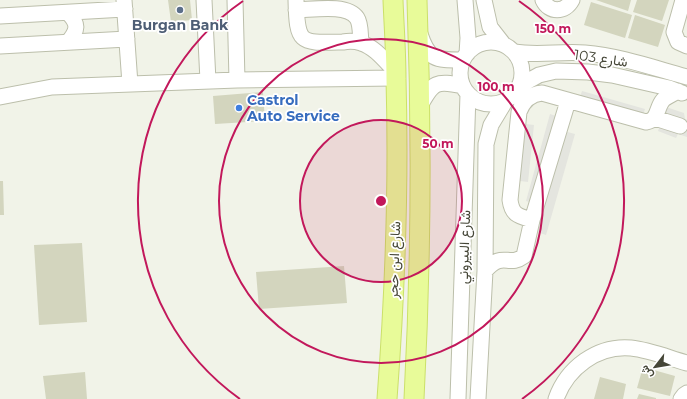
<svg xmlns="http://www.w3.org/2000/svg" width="687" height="399" font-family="Montserrat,Vazirmatn,sans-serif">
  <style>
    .parking { fill: #e4e5df }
    .building { fill: #d3d5be }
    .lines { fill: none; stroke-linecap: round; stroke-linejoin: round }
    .minor-casing { stroke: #bcbfab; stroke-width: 17 }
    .major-casing { stroke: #cbe069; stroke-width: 21 }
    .minor { stroke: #fff; stroke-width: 15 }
    .major { stroke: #e8fb99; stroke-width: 19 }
    .ring { fill: none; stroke: #c2185b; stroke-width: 2 }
    .service-dot { fill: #5c6f8a; stroke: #fff; stroke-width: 1.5 }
    .shop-dot { fill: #3f7fe0; stroke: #fff; stroke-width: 1.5 }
    .labels { text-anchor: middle; stroke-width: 3.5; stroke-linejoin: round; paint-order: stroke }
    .service-label { font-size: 14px; font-weight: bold; fill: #4e5e75; stroke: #fff }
    .street-label { font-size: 14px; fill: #454637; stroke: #fff }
    .shop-label { font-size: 14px; font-weight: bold; fill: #366cbe; stroke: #fff; text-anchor: start }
    .centre { fill: #c2185b; stroke: #fff; stroke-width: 2 }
    .ring-label { font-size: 12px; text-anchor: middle; font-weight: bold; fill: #c2185b; stroke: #fff; stroke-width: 3.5; stroke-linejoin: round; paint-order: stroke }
  </style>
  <rect width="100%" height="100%" fill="#f1f3e8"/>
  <!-- parking -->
  <path class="parking" d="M582,91L645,109L642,118L579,100Z
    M666,107L684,113L685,119L687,120V137L678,134L676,138L658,131Z
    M550,114L559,117L556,129L575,134L546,235L537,232L544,207L526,201Z
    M526,124L534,125L528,182L520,181Z"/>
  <!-- building -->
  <path class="building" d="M168,0H190L192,20L171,22Z
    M596,0H631L628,11Z
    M637,0H669L662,21L633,12Z
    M591,2L632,15L625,38L584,25Z
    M635,15L665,25L658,47L628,38Z
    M263,92L265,121L215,124L213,96Z
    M0,181H3L4,215H0Z
    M82,243L87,322L39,325L34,245Z
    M344,266L347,303L259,309L256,272Z
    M643,367L675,376L670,396L637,388Z
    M85,372L87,399H46L43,376Z
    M600,377L626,384L623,399H594Z
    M639,394L656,398V399H637Z"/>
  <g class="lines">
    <defs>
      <path id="minor" d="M124,0L130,84
        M204,0L208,81
        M235,0L237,80
        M296,0C297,45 300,43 343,42C349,41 355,41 361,43C375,47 386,62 396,72
        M465,0L468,38L467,54
        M484,0L490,27L504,45
        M543,0C549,13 565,13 572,0
        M683,0L674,32L678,42L687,46
        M296,10C311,10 347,3 357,18C361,24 360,35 361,42
        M68,13C79,24 78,30 68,42
        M0,16L125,9
        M420,34C429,61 436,60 463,60
        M460 73a31 31 0 1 1 62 0a31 31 0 1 1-62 0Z
        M0,46L127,39
        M514,52C538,56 561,51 585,53C620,56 654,68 687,77
        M519,86L539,75L556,71L588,72L612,75L669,88L682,93
        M0,97L52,87L237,80L396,78
        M420,106C433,82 436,80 463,86
        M655,118L680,126
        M532,220C518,216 512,215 510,200L519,112C523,101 530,94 542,93L646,122C659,120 656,108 663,100C667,96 673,94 678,91
        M485,271C503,250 508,268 524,256L532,220L568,101
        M458,399L468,94
        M478,399L485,271L486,144L491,125L506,100
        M556,399C567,368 597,345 631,348C650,350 669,358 687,363
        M681,399L684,395L687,393"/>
      <path id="major" d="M387,399C395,293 399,185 396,79C396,52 394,26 393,0
        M414,399C421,266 422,133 417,0"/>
    </defs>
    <!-- minor casing -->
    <use href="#minor" class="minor-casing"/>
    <!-- major casing -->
    <use href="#major" class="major-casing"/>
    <!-- minor -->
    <use href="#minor" class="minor"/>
    <!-- major -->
    <use href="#major" class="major"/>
  </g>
  <!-- distance rings -->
  <circle cx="381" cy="201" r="81" fill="#c2185b" fill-opacity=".12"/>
  <g class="ring">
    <circle cx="381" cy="201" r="81"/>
    <circle cx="381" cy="201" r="162"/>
    <path d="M240 399A243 243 0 0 1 243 1M519 1A243 243 0 0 1 522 399"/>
  </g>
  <!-- markers -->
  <circle class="service-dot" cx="180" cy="10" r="4"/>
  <circle class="shop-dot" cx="239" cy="108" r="4"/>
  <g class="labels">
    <!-- service labels -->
    <g class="service-label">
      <text x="180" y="30">Burgan Bank</text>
    </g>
    <!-- street labels -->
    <g class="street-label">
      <text transform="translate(601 58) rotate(8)" y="5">شارع 103</text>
      <text transform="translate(464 247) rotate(-88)" y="5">شارع البيروني</text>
      <text transform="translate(394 260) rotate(-88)" y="5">شارع ابن حجر</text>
    </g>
    <!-- shop labels -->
    <g class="shop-label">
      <text x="247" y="105">Castrol<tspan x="247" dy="16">Auto Service</tspan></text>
    </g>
  </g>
  <circle cx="381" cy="201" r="6" class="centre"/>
  <g class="ring-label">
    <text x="553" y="33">150 m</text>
    <text x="496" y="91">100 m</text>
    <text x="438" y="148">50 m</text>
  </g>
  <!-- north arrow -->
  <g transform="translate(655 367) rotate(239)" stroke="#ffffff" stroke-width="3" paint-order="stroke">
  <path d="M0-3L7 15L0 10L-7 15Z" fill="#454637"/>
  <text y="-6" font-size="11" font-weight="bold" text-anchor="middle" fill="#454637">ش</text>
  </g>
</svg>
